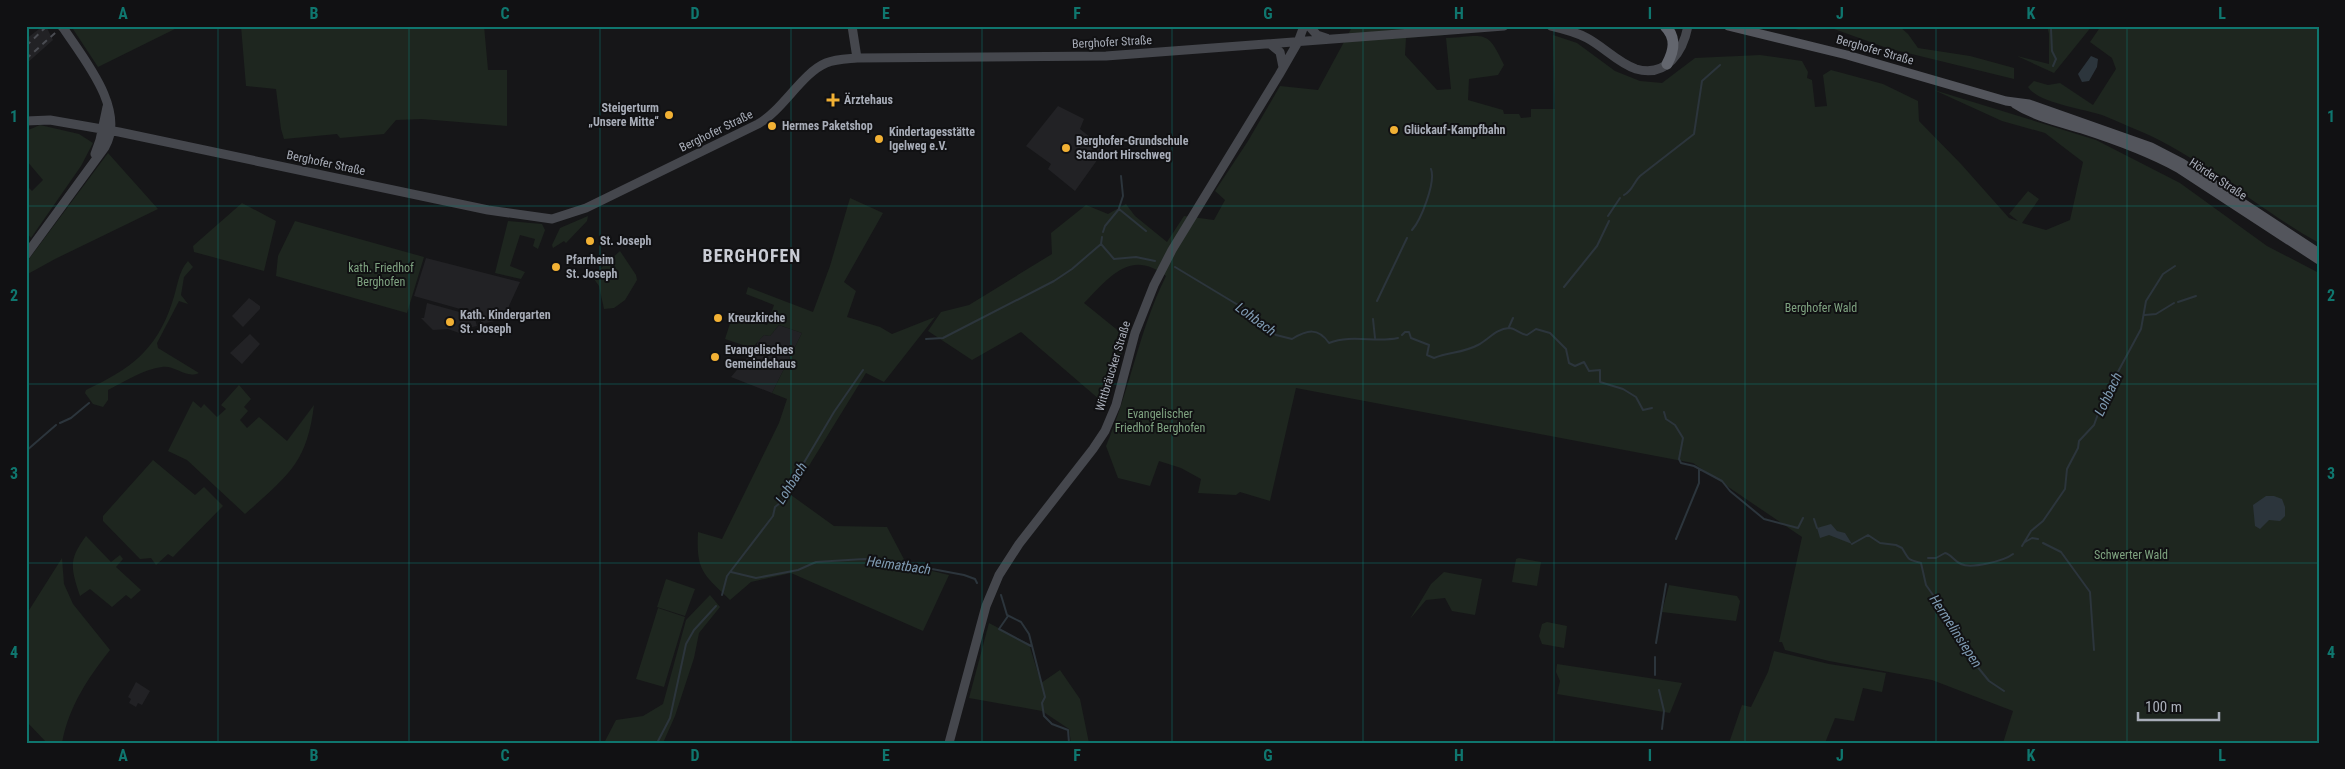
<svg xmlns="http://www.w3.org/2000/svg" width="2345" height="769" font-family="'Roboto Condensed',sans-serif">
  <style>
    .built { fill: #222225 }
    .green { fill: #1e261f }
    .water { fill: #2c353c }
    .lines { fill: none; stroke-linecap: round; stroke-linejoin: round }
    .stream { stroke: #2c353c; stroke-width: 2 }
    .secondary { stroke: #45474d; stroke-width: 9 }
    .primary { stroke: #53555c; stroke-width: 9 }
    .highway { stroke: #63666e; stroke-width: 11 }
    .rail { stroke: #4a4c52; stroke-width: 2; stroke-dasharray: 6 5; stroke-linecap: butt }
    .grid { fill: none; stroke: #0f766e; stroke-width: 1; stroke-opacity: 0.55 }
    .poi-dot { fill: #f2b134; stroke: #111113; stroke-width: 2 }
    .labels { text-anchor: middle; stroke-width: 4; stroke-linejoin: round; paint-order: stroke }
    .street-label { font-size: 12px; fill: #a8adb8; stroke: #111113 }
    .poi-label { font-size: 12px; font-weight: bold; fill: #a8adb8; stroke: #111113; text-anchor: start }
    .park-label { font-size: 12px; fill: #7fa381; stroke: #111113 }
    .water-label { font-size: 14px; font-style: italic; fill: #7f9bb3; stroke: #111113 }
    .district-label { font-size: 18px; font-weight: bold; letter-spacing: 1px; fill: #c9ccd4; stroke: #111113 }
    .neatline { fill: none; stroke: #0f766e; stroke-width: 2 }
    .grid-label { font-size: 16px; text-anchor: middle; font-weight: bold; fill: #0f766e }
  </style>
  <rect width="100%" height="100%" fill="#161618"/>
  <!-- built -->
  <path class="built" d="M43,26H46L53,40L26,64V39Z
    M1058,106L1084,119L1080,129L1105,149L1075,191L1048,169L1051,164L1026,146Z
    M426,258L520,282L503,319L482,324L478,314L414,296Z
    M249,298L260,306V309L243,327L232,316Z
    M427,303L474,316L477,326L468,328L465,335L448,329L433,330L421,318H424Z
    M779,325L802,333L772,393L731,377L756,347L758,341L764,335L770,336Z
    M250,334L260,344L242,364L230,353Z
    M136,682L150,691L142,705L138,703L136,707L129,703L131,699L128,697Z"/>
  <!-- green -->
  <path class="green" d="M71,26H181L98,67Z
    M241,26H484L488,70H507V126L422,119L396,120L384,134L340,138L337,134L284,139L281,129L276,89L246,86Z
    M1350,26H1467L1446,35L1406,38L1405,55L1437,90L1451,89L1446,38C1485,36 1487,28 1504,65L1498,75L1469,79L1468,100L1503,110L1504,114H1519L1521,118L1531,117V109H1555L1553,35L1577,43L1615,71L1640,81L1662,83L1695,58L1760,55L1802,61L1808,72L1807,78L1812,80L1815,107L1827,106L1823,75L1831,70L1883,84L1918,101L1919,121L1961,164L2009,218L2018,221L2009,214L2028,191L2039,199L2022,223L2046,230L2070,220L2083,162L2045,133L2002,121L1934,90L2096,140L2180,183L2267,246L2319,273V743H2003L2013,711L1932,680L1829,661L1785,650L1782,642H1779L1802,537L1693,463L1296,388L1270,501L1240,492L1236,495L1198,493L1201,479L1181,468L1159,461L1150,486L1118,478L1106,446C1130,390 1139,330 1166,276C1130,248 1109,278 1084,303L1126,337L1107,406L1021,332L972,360L928,331L941,312L969,305L1052,254L1051,233L1086,205L1108,214L1126,204L1135,216L1167,242L1184,216L1214,220L1225,200L1215,191L1248,141L1280,86L1318,90L1351,29Z
    M1783,26H1899L1908,34L1918,48L1970,56L2014,68V79L1887,48L1834,29L1799,30Z
    M2047,26H2092L2054,73L2017,56L2049,64V34Z
    M2101,26H2319V243C2257,209 2196,152 2130,127C2121,123 2112,119 2102,115C2084,109 2038,103 2028,87L2034,81L2048,85L2060,83L2093,105L2116,69L2112,58L2090,42Z
    M40,125L79,134L93,143L81,166L31,238L26,232V185L32,191L43,180L26,160V131Z
    M108,153L158,209L55,259L26,275V263Z
    M850,198L883,213L844,282L856,291L847,317L880,327L892,334L935,317L884,382L866,373L791,495L834,526L887,527L907,565L949,575L923,631L791,573L751,582L730,600C703,574 696,571 698,532L722,539L779,423L787,399L772,393L802,333L779,325L770,336L764,335L752,348L725,339L733,314L767,325L774,305L746,294L748,287L813,312L830,266Z
    M242,203L276,221L264,271L194,252L193,246Z
    M588,216L587,221L566,243L564,241L553,248L552,245L560,228Z
    M295,221L424,257L407,313L276,276L278,256Z
    M508,221L542,224L545,230L538,249L533,246L535,239L520,235L510,266L525,272L521,279L495,273Z
    M620,251L636,275L637,280L625,300L614,308L604,309L599,286L592,276Z
    M188,261L193,267L184,277L181,295L188,304L179,301L157,343L158,348L199,373C185,379 176,365 162,367C144,369 124,382 108,390V400L103,407L93,404L85,393L86,390C130,369 156,351 172,303C177,290 178,271 188,261Z
    M239,385L251,399L244,407L248,411L240,420L247,428L259,417L287,441L314,405C307,464 287,476 245,514L187,460L168,451L193,401L201,408L204,404L217,417L226,409L221,405Z
    M153,460L195,495L204,487L223,506L173,557L168,554L156,565L151,558L140,559L103,521V516Z
    M86,536L111,562L120,555L123,559L116,567L141,590L131,599L126,595L112,607L90,589L80,596C71,568 68,560 86,536Z
    M62,558L64,584L73,604L110,650C88,678 69,706 62,743H47L26,721V615Z
    M1519,558L1541,562L1537,586L1512,582L1516,559Z
    M1444,572L1482,579L1475,615L1452,611L1445,598L1426,600L1410,619L1431,584Z
    M666,579L695,589L685,616L657,607Z
    M1669,585L1737,596L1740,601L1736,621L1662,612Z
    M710,595L720,607L699,633L694,658L675,716L663,743H604L616,720L643,716L663,704L686,620Z
    M658,608L685,617L664,687L636,679Z
    M1547,622L1567,626L1564,648L1542,644L1539,636L1542,624Z
    M989,623L1029,644L1041,683L1060,670L1080,699L1089,743H1071L1069,729L1042,711L969,698Z
    M1774,651L1829,664L1886,673L1882,692L1863,688L1854,721L1835,718L1825,743H1729L1742,705L1751,707L1768,672Z
    M1557,664L1682,683L1670,713L1557,694L1560,681L1556,672Z"/>
  <!-- water -->
  <path class="water" d="M2091,56L2098,59L2097,67L2089,81L2082,82L2078,74Z
    M2266,496H2274L2282,499L2285,507V516L2280,521L2269,520L2260,529L2255,526L2253,505Z
    M1831,524L1837,531L1845,533L1852,544L1829,535L1820,538L1817,528Z"/>
  <g class="lines">
    <!-- stream -->
    <path class="stream" d="M2051,29L2052,51L2056,59L2053,66
      M1624,195C1633,190 1633,183 1640,176L1694,134L1702,81L1720,65
      M1119,208L1123,196L1121,176
      M1608,216L1620,198
      M1412,230C1421,220 1436,182 1431,169
      M1103,232L1105,226L1119,209L1146,231
      M1101,244L1102,237
      M1175,267L1248,311L1276,335L1292,339C1307,330 1318,327 1329,343C1352,334 1375,343 1398,338
      M1564,287L1597,246L1609,221
      M1377,301L1407,238
      M2178,302L2196,296
      M2145,315L2156,314L2174,303
      M1373,319L1375,338
      M1509,327L1513,318
      M1402,335L1405,332H1409L1411,338L1429,345L1427,355L1434,358C1449,352 1463,353 1478,345C1489,339 1496,329 1509,328C1515,328 1520,334 1527,335L1536,329L1550,333L1566,349L1569,363L1575,366L1584,362L1589,371L1600,370V382L1623,389L1636,397L1643,410L1652,408
      M926,339L943,338L1054,281L1072,269L1101,244L1114,259L1136,257L1155,261
      M1664,412L1666,419L1675,425L1683,438L1679,459L1681,463L1694,466L1722,481L1730,491L1764,519L1798,528L1803,518
      M60,423L71,418L89,403
      M26,451L56,425
      M1814,519L1817,528
      M1676,539L1699,483V469
      M2025,542L2032,538L2038,539
      M2043,543L2061,552L2090,592L2094,650
      M1852,544L1868,535L1880,543L1896,545L1902,548C1910,561 1907,559 1921,563L1926,585L1940,605L1946,618L1966,641L1976,665L1989,681L2004,691
      M2022,546L2031,531L2043,521L2065,489L2067,469L2078,448L2079,441L2094,425L2098,414L2106,404L2113,381L2141,329L2146,301L2163,274L2175,266
      M1928,558H1936L1945,553C1951,554 1954,561 1961,564C1971,569 2004,561 2013,554
      M731,572L756,578L798,570L816,562L864,559L884,560L964,575L975,579L977,583
      M722,595L727,576L773,516L775,507L780,503L834,412L863,370
      M1001,595L1007,615L1021,622L1029,634L1045,697L1042,703L1044,716L1052,724L1068,730L1069,743
      M1008,616L999,629L1031,646
      M1656,643L1666,584
      M1655,675V657
      M1659,690L1664,711L1662,729
      M657,743L670,718L686,644L694,630L716,606"/>
    <!-- secondary -->
    <path class="secondary" d="M852,26L857,58
      M1309,26L1317,35L1326,38
      M1551,26C1564,29 1576,32 1587,38C1604,47 1618,63 1636,69C1667,78 1683,51 1688,26
      M1270,44L1280,52L1283,67
      M26,121L50,120L119,132L488,210L552,219L586,208L758,124C783,110 802,73 826,63C836,59 847,59 857,58L1106,56L1504,26
      M95,154L100,140L107,107
      M26,255L105,147C127,109 82,57 62,26
      M949,743L986,606L999,575L1019,544L1093,449L1105,431L1116,405L1135,333L1154,285L1172,250L1279,75L1298,42L1304,26"/>
    <!-- primary -->
    <path class="primary" d="M1728,26L1847,55L2006,101L2029,104L2151,147L2182,163L2319,253
      M2015,104C2035,117 2060,122 2082,129C2116,140 2147,151 2178,168L2319,260"/>
    <!-- highway -->
    <path class="highway" d="M1665,26C1677,38 1674,51 1667,64"/>
    <!-- rail -->
    <path class="rail" d="M26,46L47,26
      M26,59L63,26"/>
  </g>
  <!-- grid -->
  <path class="grid" d="M218,26V743M409,26V743M600,26V743M791,26V743M982,26V743M1172,26V743M1363,26V743M1554,26V743M1745,26V743M1936,26V743M2127,26V743M26,206H2319M26,384H2319M26,563H2319"/>
  <!-- markers -->
  <g class="poi-dot">
    <path d="M830.5 92.5h5v5h5v5h-5v5h-5v-5h-5v-5h5z"/>
    <circle cx="669" cy="115" r="5"/>
    <circle cx="772" cy="126" r="5"/>
    <circle cx="1394" cy="130" r="5"/>
    <circle cx="879" cy="139" r="5"/>
    <circle cx="1066" cy="148" r="5"/>
    <circle cx="590" cy="241" r="5"/>
    <circle cx="556" cy="267" r="5"/>
    <circle cx="718" cy="318" r="5"/>
    <circle cx="450" cy="322" r="5"/>
    <circle cx="715" cy="357" r="5"/>
  </g>
  <g class="labels">
    <!-- street labels -->
    <g class="street-label">
      <text transform="translate(1112 42) rotate(-3)" y="4">Berghofer Straße</text>
      <text transform="translate(1875 50) rotate(16)" y="4">Berghofer Straße</text>
      <text transform="translate(716 131) rotate(-26)" y="4">Berghofer Straße</text>
      <text transform="translate(326 163) rotate(12)" y="4">Berghofer Straße</text>
      <text transform="translate(2218 179) rotate(33)" y="4">Hörder Straße</text>
      <text transform="translate(1113 366) rotate(-73)" y="4">Wittbräucker Straße</text>
    </g>
    <!-- poi labels -->
    <g class="poi-label">
      <text x="844" y="104">Ärztehaus</text>
      <text x="659" y="112" text-anchor="end">Steigerturm<tspan x="659" dy="14">„Unsere Mitte“</tspan></text>
      <text x="782" y="130">Hermes Paketshop</text>
      <text x="1404" y="134">Glückauf-Kampfbahn</text>
      <text x="889" y="136">Kindertagesstätte<tspan x="889" dy="14">Igelweg e.V.</tspan></text>
      <text x="1076" y="145">Berghofer-Grundschule<tspan x="1076" dy="14">Standort Hirschweg</tspan></text>
      <text x="600" y="245">St. Joseph</text>
      <text x="566" y="264">Pfarrheim<tspan x="566" dy="14">St. Joseph</tspan></text>
      <text x="460" y="319">Kath. Kindergarten<tspan x="460" dy="14">St. Joseph</tspan></text>
      <text x="728" y="322">Kreuzkirche</text>
      <text x="725" y="354">Evangelisches<tspan x="725" dy="14">Gemeindehaus</tspan></text>
    </g>
    <!-- park labels -->
    <g class="park-label">
      <text x="381" y="272">kath. Friedhof<tspan x="381" dy="14">Berghofen</tspan></text>
      <text x="1821" y="312">Berghofer Wald</text>
      <text x="1160" y="418">Evangelischer<tspan x="1160" dy="14">Friedhof Berghofen</tspan></text>
      <text x="2131" y="559">Schwerter Wald</text>
    </g>
    <!-- water labels -->
    <g class="water-label">
      <text transform="translate(1256 319) rotate(36)" y="5">Lohbach</text>
      <text transform="translate(2108 394) rotate(-65)" y="5">Lohbach</text>
      <text transform="translate(791 483) rotate(-58)" y="5">Lohbach</text>
      <text transform="translate(899 565) rotate(8)" y="5">Heimatbach</text>
      <text transform="translate(1956 631) rotate(57)" y="5">Hermelinsiepen</text>
    </g>
    <!-- district labels -->
    <g class="district-label">
      <text x="752" y="262">BERGHOFEN</text>
    </g>
  </g>
  <!-- border -->
  <rect width="2345" height="769" fill="none" stroke="#111113" stroke-width="55"/>
  <!-- scale -->
  <path d="M2138 712v8h81v-8" fill="none" stroke="#a8adb8" stroke-width="2.5"/>
  <text x="2145" y="712" font-size="15" fill="#a8adb8" stroke="#111113" stroke-width="4" paint-order="stroke">100 m</text>
  <rect x="28" y="28" width="2290" height="714" class="neatline"/>
  <g class="grid-label">
    <text x="123" y="19">A</text>
    <text x="314" y="19">B</text>
    <text x="505" y="19">C</text>
    <text x="695" y="19">D</text>
    <text x="886" y="19">E</text>
    <text x="1077" y="19">F</text>
    <text x="1268" y="19">G</text>
    <text x="1459" y="19">H</text>
    <text x="1650" y="19">I</text>
    <text x="1840" y="19">J</text>
    <text x="2031" y="19">K</text>
    <text x="2222" y="19">L</text>
    <text x="14" y="122">1</text>
    <text x="2331" y="122">1</text>
    <text x="14" y="301">2</text>
    <text x="2331" y="301">2</text>
    <text x="14" y="479">3</text>
    <text x="2331" y="479">3</text>
    <text x="14" y="658">4</text>
    <text x="2331" y="658">4</text>
    <text x="123" y="761">A</text>
    <text x="314" y="761">B</text>
    <text x="505" y="761">C</text>
    <text x="695" y="761">D</text>
    <text x="886" y="761">E</text>
    <text x="1077" y="761">F</text>
    <text x="1268" y="761">G</text>
    <text x="1459" y="761">H</text>
    <text x="1650" y="761">I</text>
    <text x="1840" y="761">J</text>
    <text x="2031" y="761">K</text>
    <text x="2222" y="761">L</text>
  </g>
</svg>
